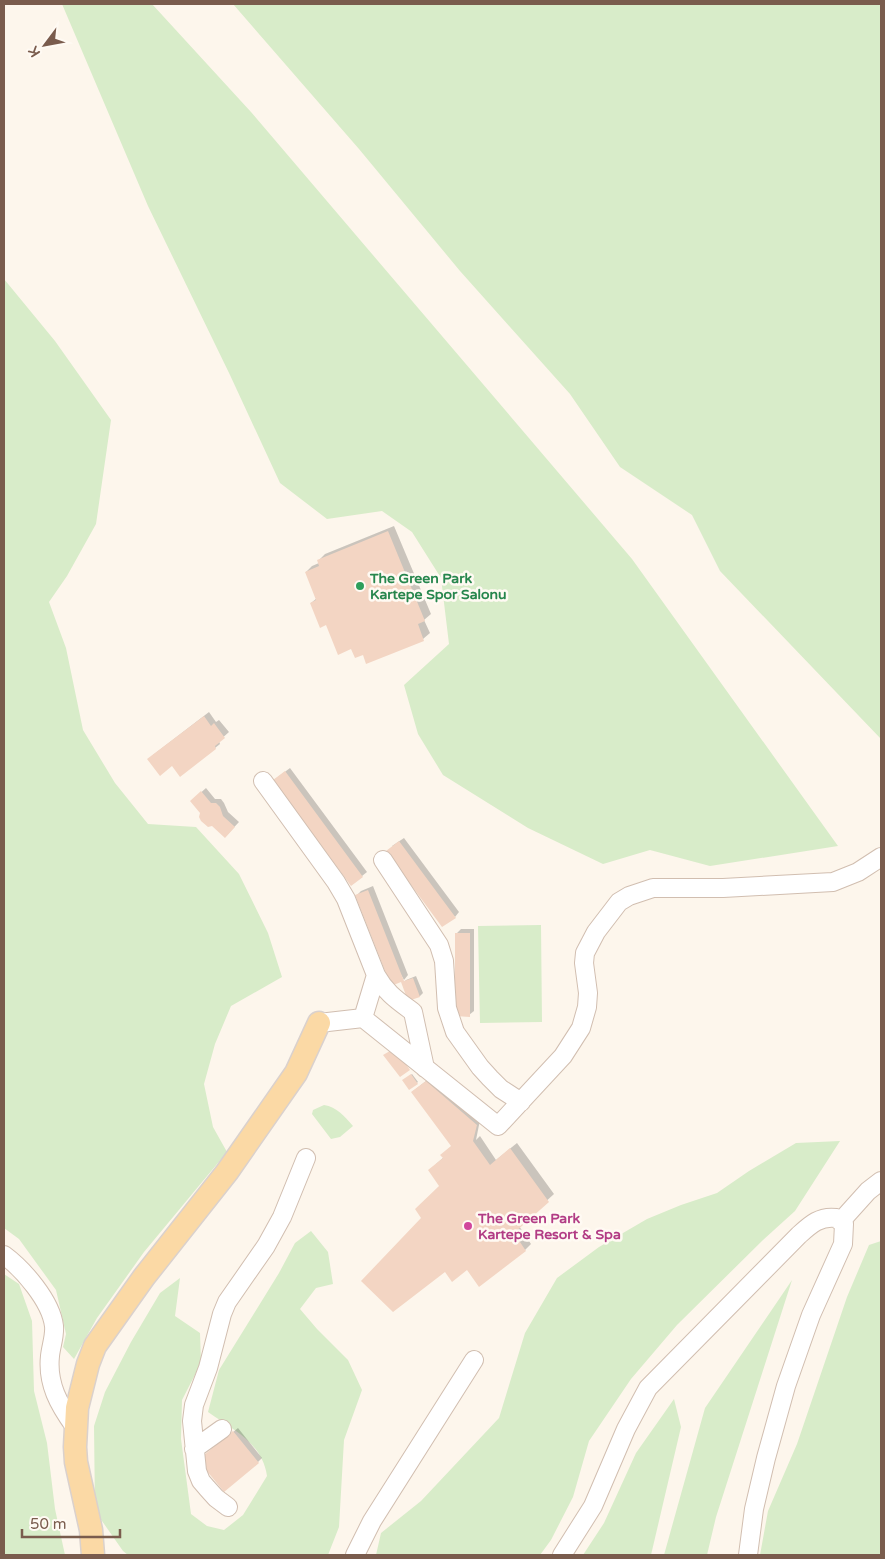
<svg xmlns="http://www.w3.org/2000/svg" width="885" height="1559" font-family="'Varela Round',sans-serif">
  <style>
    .green { fill: #d8ecc9 }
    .shadow { fill: #0003 }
    .building { fill: #f3d5c3 }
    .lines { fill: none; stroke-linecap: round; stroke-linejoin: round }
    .minor-casing { stroke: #d1beb0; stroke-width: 20 }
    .major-casing { stroke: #dad1cd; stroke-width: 25 }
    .minor { stroke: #fff; stroke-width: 18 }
    .major { stroke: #fbd9a5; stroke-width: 22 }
    .leisure-dot { fill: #2e9e5b; stroke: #fffaf3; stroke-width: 2 }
    .hotel-dot { fill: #d1479c; stroke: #fffaf3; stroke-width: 2 }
    .labels { text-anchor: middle; stroke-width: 5; stroke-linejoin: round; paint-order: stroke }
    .leisure-label { font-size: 14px; font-weight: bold; fill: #27864d; stroke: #fffaf3; text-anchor: start }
    .hotel-label { font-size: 14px; font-weight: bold; fill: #b23c85; stroke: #fffaf3; text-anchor: start }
  </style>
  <rect width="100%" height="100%" fill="#fdf6ec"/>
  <!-- green -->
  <path class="green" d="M62,4H152L251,112L632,559L838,846L710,866L650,850L603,864L528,828L443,775L418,734L404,685L449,644L441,578L412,532L382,511L327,519L280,483L230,375L148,206Z
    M233,4H881V739L720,571L692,515L620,467L570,394L460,271L359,149Z
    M4,279L55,341L111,420L96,524L67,576L49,602L66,648L83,730L115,783L148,824L196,827L239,874L268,933L282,977L231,1006L215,1044L204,1084L213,1127L227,1152L144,1252L97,1318L74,1359L63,1347L66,1334L56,1290L19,1239L4,1228Z
    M541,925L542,1022L480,1023L478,926Z
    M324,1105C337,1107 344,1116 353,1126L340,1137L331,1139L312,1114L313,1110Z
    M840,1141L795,1211L763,1240L677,1325L631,1379L589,1441L573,1497L551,1540L540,1555H376L381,1533L421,1501L499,1418L525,1333L557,1278L599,1247L647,1219L681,1205L717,1193L749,1171L796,1143Z
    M311,1231L328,1252L333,1284L316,1288L300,1309L317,1329L348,1360L362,1390L344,1440L339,1527L328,1555H128L123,1551L95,1511L94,1426L105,1392L131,1342L160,1293L180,1278L175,1316L200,1333L201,1363L182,1400L181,1439L191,1514L207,1526L224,1530L243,1515L267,1476C262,1442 233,1430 208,1412L219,1370L279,1273L295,1243Z
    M881,1241V1555H760L768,1511L797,1444L847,1297L869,1245Z
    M4,1274L19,1284L32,1321L34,1391L47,1443L55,1509L65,1555H4Z
    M792,1280L716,1517L707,1555H664L705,1408Z
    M674,1399L681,1427L651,1555H583L604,1523L636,1453Z"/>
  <!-- shadow -->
  <path class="shadow" d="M394,526L431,614L424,620L430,633L423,639L363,653L352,648L326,624L311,603L317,598L306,572L312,566L319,563L318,561L325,554Z
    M209,712L216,722L219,720L229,732L219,741L220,744L215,748L172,765L153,755Z
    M290,768L367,872L352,884L274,780Z
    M206,788L215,799H221L224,803L228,812L239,822L225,837L201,813L196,797Z
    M404,838L459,912L455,917L392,846Z
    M373,886L408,975L404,980L356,896L361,891Z
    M461,929H474V1011L469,1015L456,934Z
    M416,976L423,993L420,996L409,999L403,983L406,980Z
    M412,1074L418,1082L410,1088L404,1080Z
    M431,1077L480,1120L476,1140L480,1136L496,1160L517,1143L554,1194L519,1226L531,1244L525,1250L467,1268L423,1218L440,1186L436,1164L444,1157L452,1146L412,1092Z
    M238,1428L262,1458L258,1462L204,1456Z"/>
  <!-- building -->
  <path class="building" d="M388,531L425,621L418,624L424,641L366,664L363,655L355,658L351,649L338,655L326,625L320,628L310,603L316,600L305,572L319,566L317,560Z
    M204,716L211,726L214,723L225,738L215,746L216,749L180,777L172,766L160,776L147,759Z
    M285,771L363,877L351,886L273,780Z
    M201,791L211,803H216L220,807L223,816L235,827L225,838L212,826L208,827L201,821L199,817L200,813L190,801Z
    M399,841L456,918L442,927L386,851Z
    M368,890L404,981L413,978L420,997L408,1001L401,982L391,986L355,895Z
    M455,933H470V1017L455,1016Z
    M395,1048L410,1070L400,1077L383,1055Z
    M411,1074L418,1084L409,1090L402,1080Z
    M426,1081L477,1125L473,1141L490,1165L510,1148L549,1202L514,1233L526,1251L479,1287L467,1270L452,1282L445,1272L393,1312L361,1281L421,1218L415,1209L439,1186L428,1170L443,1158L440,1155L451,1146L411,1092Z
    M233,1431L259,1463L224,1492L198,1460Z"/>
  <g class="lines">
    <defs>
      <path id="minor" d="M263,781L336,882L346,899L376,975L363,1018
        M383,860L439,945L444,961L447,1008L455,1032L480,1067L490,1078L501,1089L521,1102
        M376,975C386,993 397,1000 413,1012L425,1068
        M319,1023L363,1018L498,1126L563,1056L581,1028L587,1007L588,993L584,963L585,953L596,932L619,902L629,896L653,888H723L833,882L858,872L881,857
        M841,1221L868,1191L881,1181
        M4,1255C23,1269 51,1301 54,1326C55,1336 51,1346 50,1356C47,1384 59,1405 75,1427
        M194,1449L222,1429
        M228,1507L216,1498L207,1488L201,1481L197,1471L192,1421L194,1405L208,1368L222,1314L227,1302L266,1246L282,1217L306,1158
        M355,1555L372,1521L474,1360
        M562,1555L593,1506L626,1429L648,1388L799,1235C811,1224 820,1216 836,1218L844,1224L843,1244L811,1315L786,1386L766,1458L754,1509L748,1555"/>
      <path id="major" d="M93,1555L91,1530L76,1462L75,1447L77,1408L88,1364L95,1346L144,1277L227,1172L296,1073L319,1023"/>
    </defs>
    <!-- minor casing -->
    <use href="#minor" class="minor-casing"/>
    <!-- major casing -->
    <use href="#major" class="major-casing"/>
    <!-- minor -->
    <use href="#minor" class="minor"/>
    <!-- major -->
    <use href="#major" class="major"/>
  </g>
  <!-- markers -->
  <circle class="leisure-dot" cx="360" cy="586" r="5"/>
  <circle class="hotel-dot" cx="468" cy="1226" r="5"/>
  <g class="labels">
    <!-- leisure labels -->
    <g class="leisure-label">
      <text x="370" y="583">The Green Park<tspan x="370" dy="16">Kartepe Spor Salonu</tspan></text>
    </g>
    <!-- hotel labels -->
    <g class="hotel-label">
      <text x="478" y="1223">The Green Park<tspan x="478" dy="16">Kartepe Resort &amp; Spa</tspan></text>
    </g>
  </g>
  <!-- border -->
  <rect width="885" height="1559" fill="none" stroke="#7a5c4d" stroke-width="10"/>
  <!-- north arrow -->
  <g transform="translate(45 45) rotate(238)" stroke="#fffaf3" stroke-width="4" paint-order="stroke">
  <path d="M0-4L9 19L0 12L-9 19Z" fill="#7a5c4d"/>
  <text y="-8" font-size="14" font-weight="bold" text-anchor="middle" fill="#7a5c4d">K</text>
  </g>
  <!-- scale -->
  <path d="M22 1529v8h98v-8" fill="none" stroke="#7a5c4d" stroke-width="2.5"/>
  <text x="30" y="1529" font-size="15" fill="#7a5c4d" stroke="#fffaf3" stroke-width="4" paint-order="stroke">50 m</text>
</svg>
